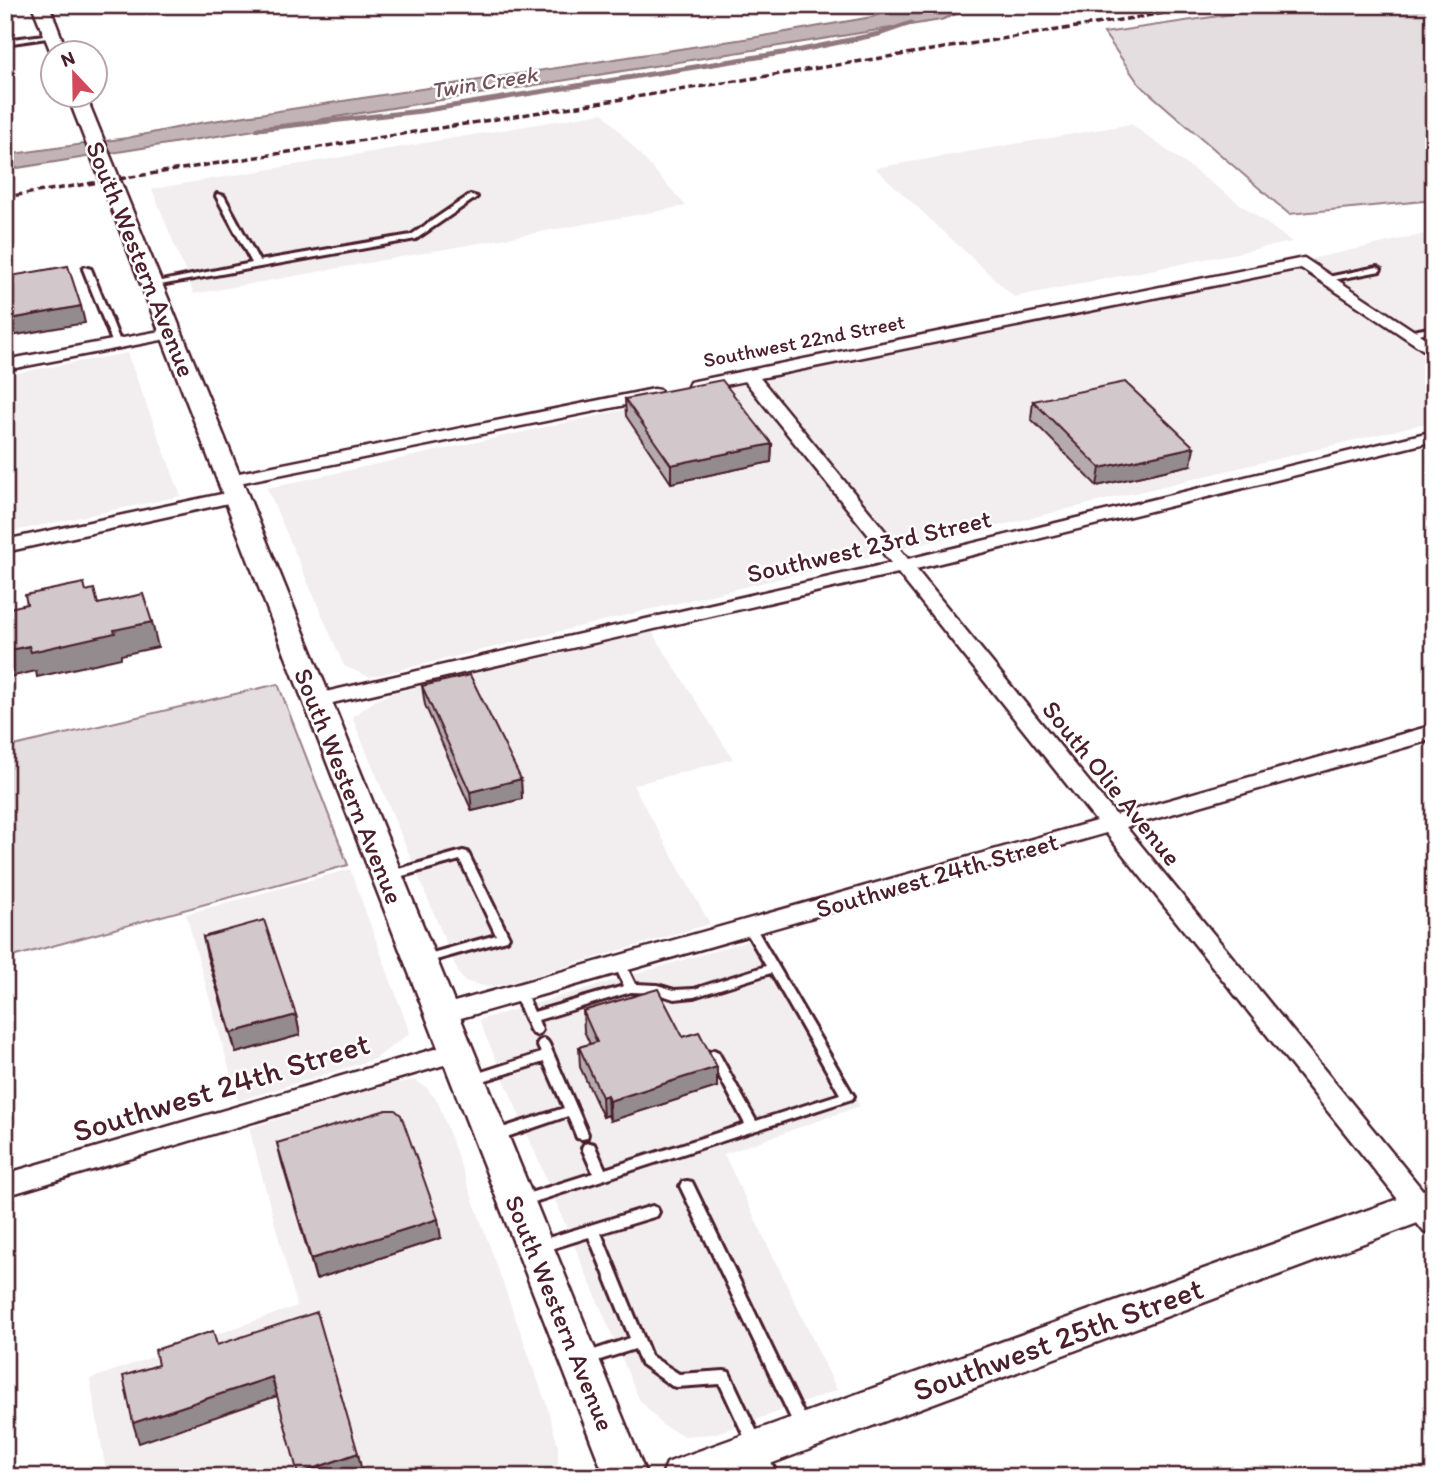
<svg xmlns="http://www.w3.org/2000/svg" width="1439" height="1482" font-family="Itim,sans-serif">
  <style>
    .built { fill: #f2eeef }
    .green { fill: #e5dee0; stroke: #987e86; stroke-width: 2 }
    .water { fill: #c1b3b6; stroke: #91787e; stroke-width: 2 }
    .lines { fill: none; stroke-linecap: round; stroke-linejoin: round }
    .stream { stroke: #91787e; stroke-width: 5 }
    .lane-casing { stroke: #4a1f2b; stroke-width: 6 }
    .street-casing { stroke: #4a1f2b; stroke-width: 5 }
    .secondary-casing { stroke: #4a1f2b; stroke-width: 5 }
    .lane { fill: #fff; fill-rule: evenodd }
    .street { fill: #fff; fill-rule: evenodd }
    .secondary { fill: #fff; fill-rule: evenodd }
    .rail { stroke: #4a1f2b; stroke-width: 3.5; stroke-dasharray: 7 3.5; stroke-linecap: butt }
    .wall { fill: #b5abaf; stroke: #4a1f2b; stroke-width: 2 }
    .shaded-wall { fill: #938b8e; stroke: #4a1f2b; stroke-width: 2 }
    .building { fill: #d2c7cb; stroke: #4a1f2b; stroke-width: 2 }
    .labels { text-anchor: middle; stroke-width: 5; stroke-linejoin: round; paint-order: stroke }
    .far-street-label { font-size: 21px; fill: #4a1f2b; stroke: #fff }
    .far-water-label { font-size: 23px; font-style: italic; fill: #74535c; stroke: #fff }
    .street-label { font-size: 26px; fill: #4a1f2b; stroke: #fff }
    .near-street-label { font-size: 32px; fill: #4a1f2b; stroke: #fff }
  </style>
  <rect width="100%" height="100%" fill="#fff"/>
  <filter id="ink" filterUnits="userSpaceOnUse"><feTurbulence type="fractalNoise" baseFrequency=".0143" numOctaves="2"/><feDisplacementMap in="SourceGraphic" scale="14" xChannelSelector="R" yChannelSelector="G"/><feConvolveMatrix kernelMatrix="1 2 1 2 8 2 1 2 1" color-interpolation-filters="sRGB"/></filter>
  <g filter="url(#ink)">
    <!-- built -->
    <path class="built" d="M603,113L686,206L194,294L152,189Z
      M1131,124L1292,242L1014,297L875,168Z
      M1434,232V421L370,677L344,666L267,488Z
      M127,353L181,496L5,533V375Z
      M652,632L733,759L633,785L710,924L506,984L488,987L464,981L459,974L352,717L376,700L392,693Z
      M350,869L410,1033L375,1059L238,1101L186,914Z
      M761,937L860,1106L724,1154L837,1390L745,1424L713,1434L685,1436L662,1425L639,1399L479,1020Z
      M415,1080L427,1088L438,1102L546,1403L558,1446V1463L550,1477H107L90,1379L297,1306L249,1128L385,1085Z"/>
    <!-- green -->
    <path class="green" d="M1293,5H1434V200L1289,214L1139,84L1104,33Z
      M278,684L348,865L5,959V748Z"/>
    <!-- water -->
    <path class="water" d="M906,5H980L941,20L5,170V155L127,138L200,123L757,37L872,17Z"/>
    <g class="lines">
      <!-- stream -->
      <path class="stream" d="M258,129L421,111L801,50L879,34L911,23"/>
      <defs>
        <path id="lane" d="M52,34L55,36L54,37L5,44V40Z
          M217,194L224,196L259,261L411,235L470,195L477,197L416,239L149,287V283H152L252,263L216,196Z
          M84,267L91,269L121,344L120,346H117L113,344L83,269Z
          M1377,267L1381,269L1380,271L1328,281L1324,279L1328,277Z
          M1434,327V331L1408,336L1404,334L1408,332Z
          M463,851L467,852L469,855L509,937L507,940L503,941L422,964L418,963L416,960L418,957L496,935L460,860L388,880L384,879L382,876L384,873Z
          M750,924L754,925L852,1093L854,1096L852,1099L522,1206L517,1205L515,1201L517,1197L593,1173L582,1148L584,1144L589,1143L594,1144L605,1169L745,1124L708,1055L710,1052L714,1050L718,1052L756,1121L840,1094L771,973L694,997L674,999L656,993L631,992L538,1020L542,1030L540,1033L536,1035L532,1033L530,1030L514,993L516,990H524L534,1012L624,986L614,964L616,961H624L635,984L657,985L674,990L694,989L766,966L744,928L746,925Z
          M543,1039L547,1041L549,1044L588,1134L587,1138L582,1139L577,1138L568,1116L495,1141L490,1140L489,1136L490,1132L564,1108L544,1062L470,1085L466,1083L464,1080L466,1077L541,1053L537,1044L539,1041Z
          M687,1181L692,1182L694,1186L807,1421L809,1426L807,1431L802,1433L797,1431L680,1186L682,1182Z
          M652,1206L657,1208L659,1212L657,1216L601,1233L651,1356L679,1374L724,1371L729,1372L778,1477H763L720,1384L677,1387L672,1386L641,1364L635,1349L584,1365L579,1363L577,1359L579,1355L630,1338L589,1237L538,1253L533,1251L531,1247L533,1243L538,1241Z"/>
        <path id="street" d="M1304,258L1434,344V357L1301,268L760,378L908,559L1434,431V441L916,569L1116,815L1434,725V739L1126,827L1434,1204V1235L1424,1232L1106,833L440,1024L431,1021L428,1015L431,1009L440,1006L1096,821L898,573L315,707L308,706L305,701L308,696L891,563L745,381L696,391L690,390L688,386L690,382Z
          M171,329L177,331L179,334L177,337L5,370V360Z
          M654,389L660,390L662,394L660,398L229,485L220,480L229,475Z
          M236,491L242,492L245,496L242,500L5,552V540Z
          M455,1043L464,1045L467,1052L464,1059L5,1196V1174Z"/>
        <path id="secondary" d="M32,5H49L67,52H52V55Z
          M67,94H85L647,1477H605Z
          M1434,1186V1217L735,1477H661L667,1463L682,1457Z"/>
      </defs>
      <!-- lane casing -->
      <use href="#lane" class="lane-casing"/>
      <!-- street casing -->
      <use href="#street" class="street-casing"/>
      <!-- secondary casing -->
      <use href="#secondary" class="secondary-casing"/>
      <!-- lane -->
      <use href="#lane" class="lane"/>
      <!-- street -->
      <use href="#street" class="street"/>
      <!-- secondary -->
      <use href="#secondary" class="secondary"/>
      <!-- rail -->
      <path class="rail" d="M5,197L1215,5"/>
    </g>
    <!-- wall -->
    <path class="wall" d="M625,399L772,444L771,462L671,483L626,416Z
      M1033,401L1191,465L1097,486L1031,419Z
      M422,686L521,779L522,799L472,811L425,705Z
      M203,937L296,1015L300,1035L236,1053L207,956Z
      M583,1011L683,1037L717,1087L610,1121L608,1115L603,1117L580,1067L579,1047L590,1044L584,1031Z
      M277,1143L441,1238L316,1279L282,1163Z"/>
    <!-- shaded-wall -->
    <path class="shaded-wall" d="M81,306L85,323L5,337V320Z
      M772,444L771,462L671,483V465Z
      M1194,447L1191,465L1097,486L1100,468Z
      M152,622L158,647L121,655V658L37,677L36,671L5,678V651Z
      M521,779L522,799L472,811L470,792Z
      M296,1015L300,1035L236,1053L231,1033Z
      M717,1067V1087L610,1121L609,1101Z
      M607,1095L608,1115L603,1117L602,1097Z
      M438,1219L441,1238L316,1279L311,1259Z
      M272,1377L277,1396L139,1443L133,1423Z
      M358,1453L362,1472L348,1477H299L298,1474Z"/>
    <!-- building -->
    <path class="building" d="M68,266L81,306L5,320V277Z
      M722,380L772,444L671,465L625,399Z
      M1125,382L1194,447L1100,468L1033,401Z
      M84,583L86,591L94,589L98,604L143,594L152,622L114,630L115,633L31,652L29,646L5,651V609L27,604L25,595Z
      M470,675L521,779L470,792L422,686Z
      M264,920L296,1015L231,1033L203,937Z
      M658,989L683,1037L699,1032L717,1067L609,1101L607,1095L602,1097L579,1047L597,1042L583,1011Z
      M386,1110H395L401,1115L438,1219L311,1259L277,1143Z
      M317,1312L358,1453L298,1474L272,1377L133,1423L123,1376L158,1365L155,1350L213,1331L217,1345Z"/>
  </g>
  <g class="labels">
    <!-- far-street labels -->
    <g class="far-street-label">
      <text transform="translate(804 341) rotate(-11)" y="7">Southwest 22nd Street</text>
    </g>
    <!-- far-water labels -->
    <g class="far-water-label">
      <text transform="translate(484 82) rotate(-9)" y="8">Twin Creek</text>
    </g>
    <!-- street labels -->
    <g class="street-label">
      <text transform="translate(141 259) rotate(68)" y="9">South Western Avenue</text>
      <text transform="translate(869 546) rotate(-13)" y="9">Southwest 23rd Street</text>
      <text transform="translate(1112 783) rotate(51)" y="9">South Olie Avenue</text>
      <text transform="translate(349 786) rotate(68)" y="9">South Western Avenue</text>
      <text transform="translate(937 875) rotate(-16)" y="9">Southwest 24th Street</text>
      <text transform="translate(560 1313) rotate(68)" y="9">South Western Avenue</text>
    </g>
    <!-- near-street labels -->
    <g class="near-street-label">
      <text transform="translate(221 1087) rotate(-17)" y="11">Southwest 24th Street</text>
      <text transform="translate(1058 1339) rotate(-20)" y="11">Southwest 25th Street</text>
    </g>
  </g>
  <!-- margin -->
  <rect width="1439" height="1482" fill="none" stroke="#fff" stroke-width="28"/>
  <rect x="14" y="14" width="1411" height="1454" fill="none" stroke="#4a1f2b" stroke-width="2.5" filter="url(#ink)"/>
  <!-- north arrow -->
  <g transform="translate(74 74) rotate(338)"><circle r="33" fill="#ffffff" stroke="#b7a5aa" stroke-width="2"/>
  <path d="M0-5L12 26L0 18L-12 26Z" fill="#d1495b"/>
  <text y="-10" font-size="19" font-weight="bold" text-anchor="middle" fill="#4a1f2b">N</text>
  </g>
</svg>
